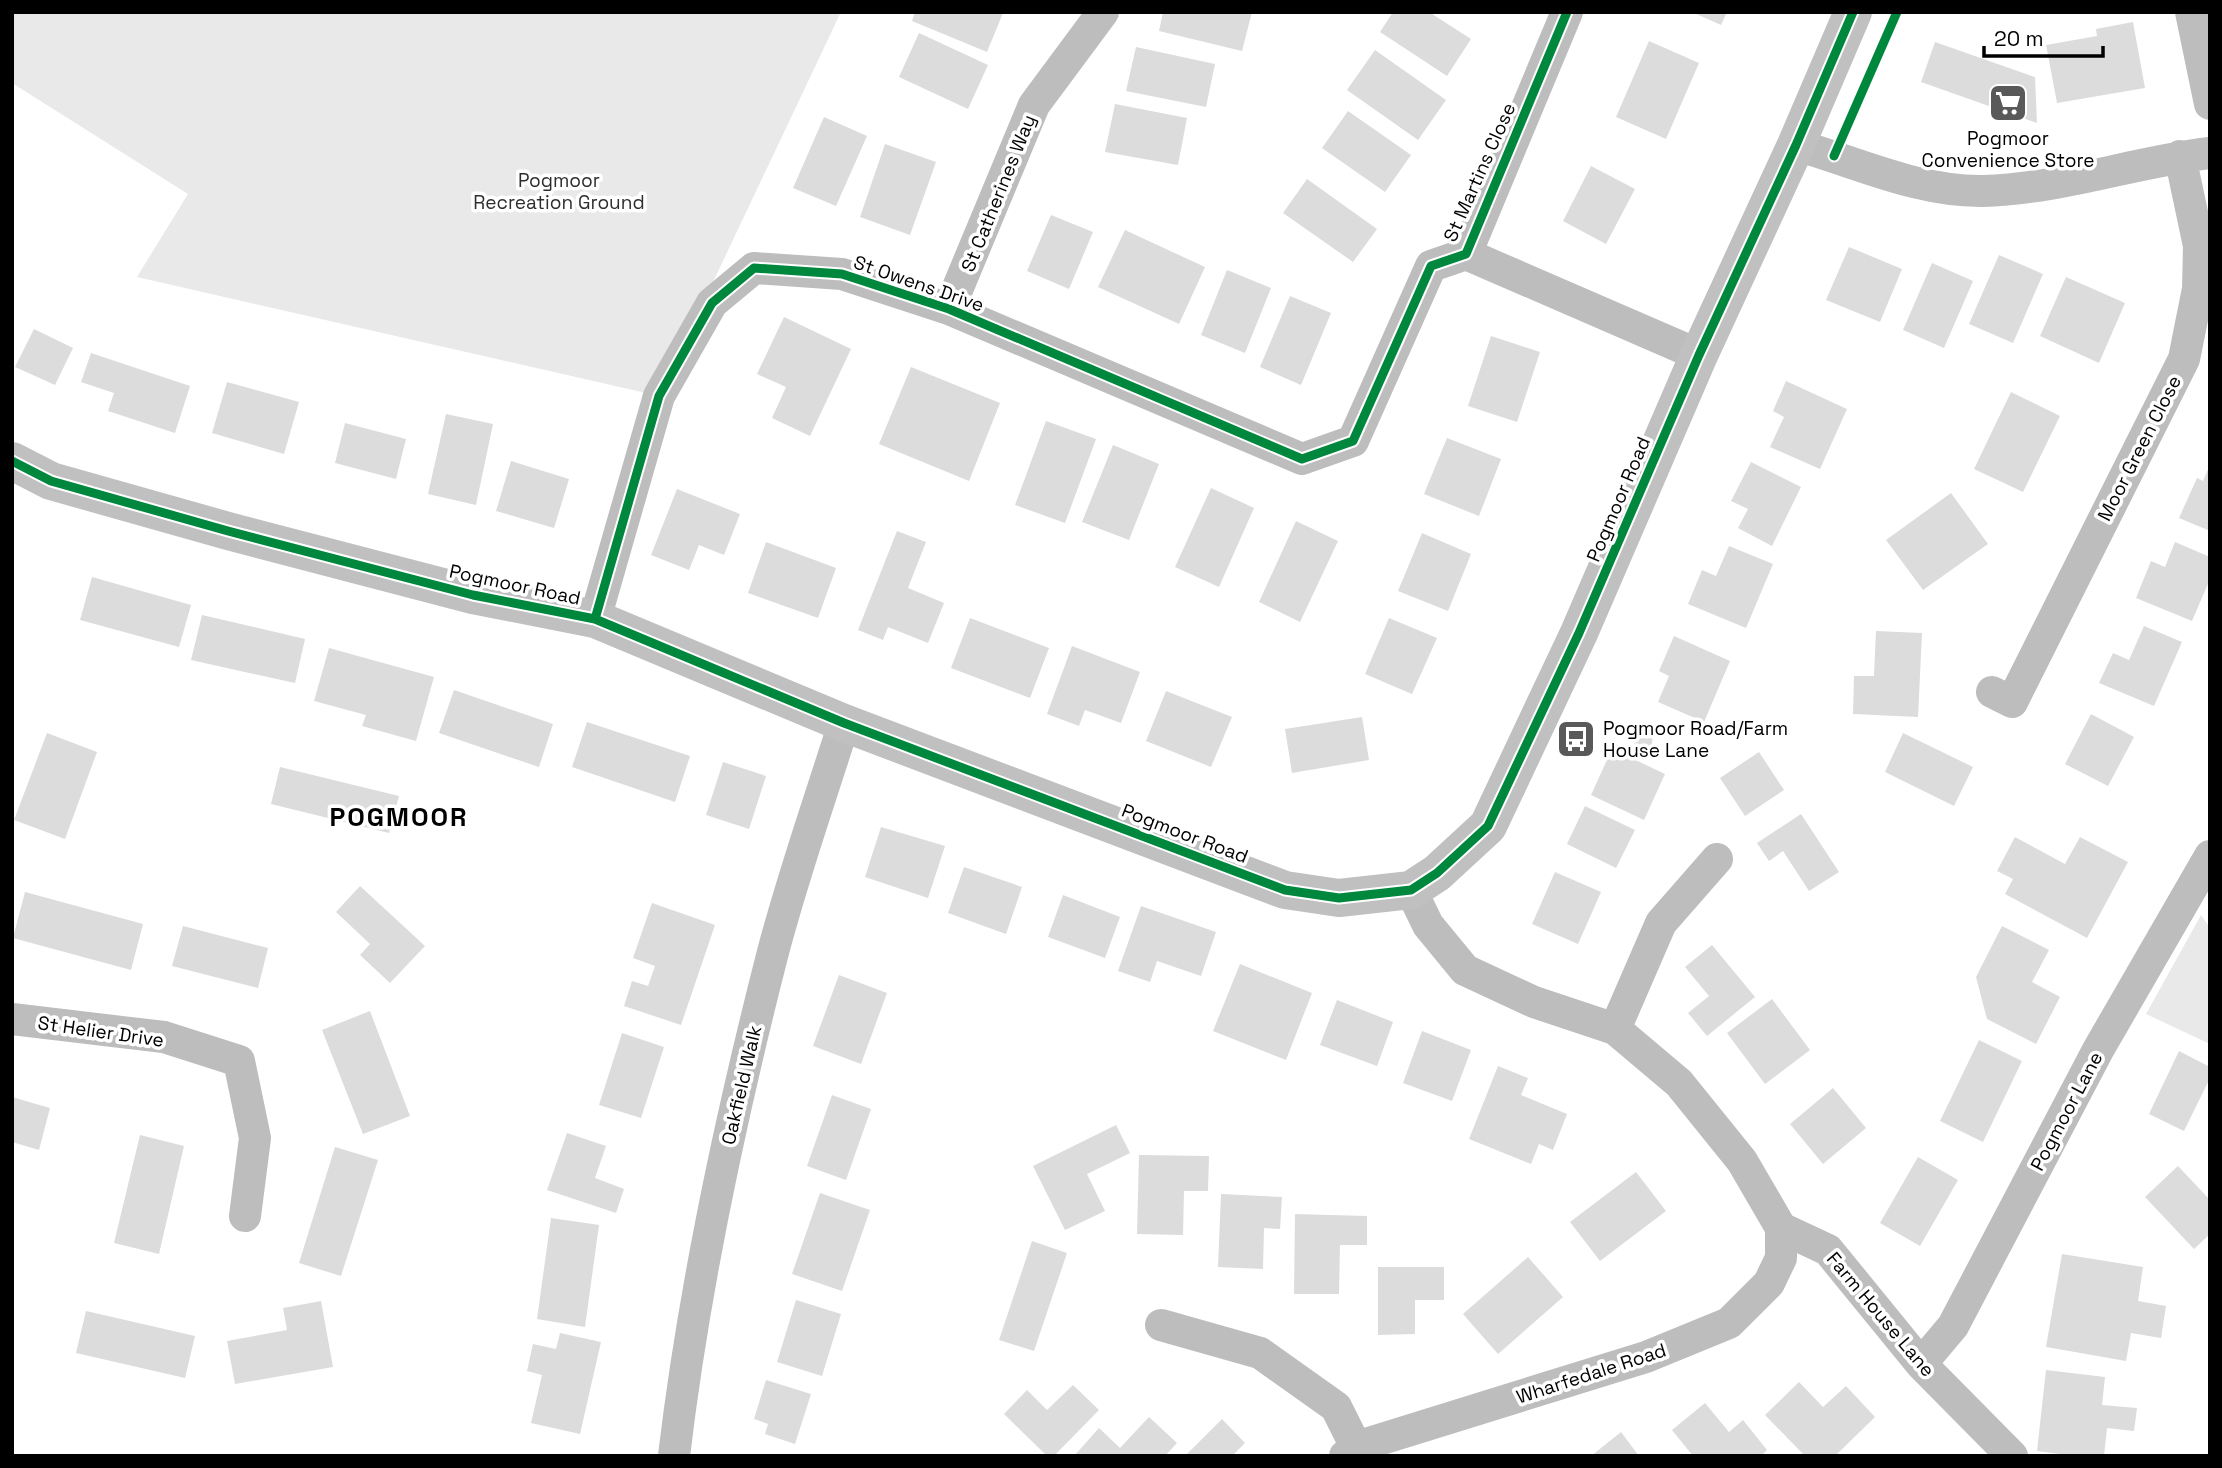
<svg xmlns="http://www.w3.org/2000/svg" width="2222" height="1468" font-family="'Space Grotesk',sans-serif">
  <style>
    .green { fill: #e9e9e9 }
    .building { fill: #dcdcdc }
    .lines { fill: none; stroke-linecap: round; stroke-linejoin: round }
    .street { stroke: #bdbdbd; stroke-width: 32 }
    .secondary { stroke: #c0c0c0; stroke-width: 38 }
    .cycleway-casing { stroke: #fff; stroke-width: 13 }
    .cycleway { stroke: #00873e; stroke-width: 9 }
    .labels { text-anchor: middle; stroke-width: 7; stroke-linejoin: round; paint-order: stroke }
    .poi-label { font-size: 19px; fill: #000; stroke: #fff }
    .street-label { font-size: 19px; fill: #000; stroke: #fff }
    .park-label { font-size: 19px; fill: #2e2e2e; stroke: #fff }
    .district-label { font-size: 26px; font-weight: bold; letter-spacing: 2px; fill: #000; stroke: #fff }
  </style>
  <rect width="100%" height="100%" fill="#fff"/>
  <!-- green -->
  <path class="green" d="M12,12H841L659,396L137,277L188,194L12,83Z
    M2201,915L2210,928V1044L2146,1014Z"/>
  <!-- building -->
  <path class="building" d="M915,12H1002L1003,13L987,52L912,21Z
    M1163,12H1252L1242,51L1159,31Z
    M1393,12H1429L1471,39L1447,76L1380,32Z
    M1692,12H1727L1721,25Z
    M2133,22L2145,88L2057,103L2046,45L2097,36L2096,29Z
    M919,33L988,65L968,109L899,77Z
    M1649,41L1699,63L1666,139L1616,117Z
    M1935,42L2035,77L2037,123L1921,82Z
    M1136,47L1215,64L1206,107L1126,91Z
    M1375,50L1446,100L1418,140L1347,90Z
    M1115,104L1187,118L1178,165L1105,152Z
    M1348,111L1411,155L1385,192L1322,148Z
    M824,117L867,136L836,206L793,188Z
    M885,144L936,162L910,235L860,217Z
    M1591,166L1635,189L1606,244L1563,221Z
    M1307,179L1377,229L1353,262L1283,213Z
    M1051,215L1093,232L1069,289L1027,271Z
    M1125,230L1205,267L1179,324L1098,287Z
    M1849,247L1902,269L1880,322L1826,300Z
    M1999,255L2043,274L2013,343L1969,324Z
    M1932,263L1973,281L1944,348L1903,330Z
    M1227,270L1271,288L1245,353L1201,335Z
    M2066,277L2125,303L2099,363L2040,336Z
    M1290,296L1331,313L1301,385L1260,367Z
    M784,317L851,349L810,436L772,418L786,387L757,374Z
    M34,329L73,348L55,385L15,367Z
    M1491,336L1540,352L1517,422L1468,406Z
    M91,353L190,386L175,433L108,411L114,393L81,382Z
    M911,367L1000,403L969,481L879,444Z
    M1786,381L1847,409L1820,469L1770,447L1784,417L1773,411Z
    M227,382L299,402L284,454L212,433Z
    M2011,392L2060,416L2023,492L1974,469Z
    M446,414L493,424L476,505L428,494Z
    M1046,421L1096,439L1065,523L1015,505Z
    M345,423L406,439L396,479L335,463Z
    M1447,438L1501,459L1479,516L1424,494Z
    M1113,445L1159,464L1129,540L1082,522Z
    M511,461L569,479L554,528L496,511Z
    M1751,462L1801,487L1772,546L1738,528L1748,509L1731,501Z
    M2210,465V531L2179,518L2197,478L2203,481Z
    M1211,488L1254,508L1219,587L1175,567Z
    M677,489L740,514L724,555L699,545L689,570L651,555Z
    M1951,493L1988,544L1923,590L1886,540Z
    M1296,521L1338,541L1300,622L1259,602Z
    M897,531L926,542L908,588L944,603L928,643L888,627L883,640L858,630Z
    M1422,533L1471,554L1448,611L1398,591Z
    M766,542L836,568L818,618L748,593Z
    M2175,542L2210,557V579L2192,621L2136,598L2151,561L2165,567Z
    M1729,546L1773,564L1746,628L1688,604L1702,570L1716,576Z
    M92,577L191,605L179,647L80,620Z
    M202,615L305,639L295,683L191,660Z
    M970,618L1049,648L1030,698L951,668Z
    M1389,618L1437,638L1412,694L1365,674Z
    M2144,626L2182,642L2154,706L2099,683L2113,653L2129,660Z
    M1876,631L1922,633L1918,717L1853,714L1854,676H1874Z
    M1674,636L1730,661L1704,722L1658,702L1669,676L1659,671Z
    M1072,646L1140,672L1121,723L1085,710L1079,726L1047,714Z
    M329,648L434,677L416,741L362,726L366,715L314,701Z
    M454,690L553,724L539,767L439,733Z
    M1166,691L1232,717L1211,767L1146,741Z
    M2091,714L2134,737L2108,786L2065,764Z
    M1362,717L1369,760L1292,773L1285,729Z
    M587,722L690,756L675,802L572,767Z
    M1637,723L1655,726L1651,748L1634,745Z
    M47,733L97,752L65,839L14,820Z
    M1903,733L1973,767L1954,806L1885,772Z
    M1612,749L1665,774L1644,820L1591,795Z
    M1759,752L1784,790L1745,816L1720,778Z
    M723,762L766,776L749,829L706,815Z
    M280,767L399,796L389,833L271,804Z
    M1585,806L1635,830L1616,868L1567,844Z
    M1801,814L1839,872L1809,891L1783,851L1769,861L1757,843Z
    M881,827L945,846L928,898L865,877Z
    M2015,837L2065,864L2080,837L2128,862L2087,938L2005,894L2013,879L1997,871Z
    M964,867L1022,887L1006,934L948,913Z
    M1555,872L1601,892L1578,944L1532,924Z
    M360,886L425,946L390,983L360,955L370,944L336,912Z
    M25,892L143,924L131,970L13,938Z
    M1063,895L1120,917L1105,958L1048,937Z
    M652,903L715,925L681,1025L624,1006L632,981L648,986L655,966L633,958Z
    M1141,906L1216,932L1201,976L1157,961L1150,982L1118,971Z
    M183,926L268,948L258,988L172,966Z
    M2002,926L2049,950L2032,982L2060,997L2036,1044L1987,1019L1976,977Z
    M1712,945L1755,997L1707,1036L1688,1013L1709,996L1685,967Z
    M1240,964L1312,993L1286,1060L1213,1031Z
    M839,975L887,993L861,1064L813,1046Z
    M1772,999L1810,1050L1765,1084L1727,1033Z
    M1337,1000L1393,1022L1377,1066L1320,1045Z
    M370,1011L410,1116L363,1134L322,1030Z
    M1422,1031L1471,1050L1452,1101L1403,1083Z
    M622,1033L664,1047L641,1118L599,1105Z
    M1979,1040L2022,1061L1983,1142L1940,1121Z
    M2179,1051L2210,1067V1078L2184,1131L2149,1114Z
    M1498,1066L1528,1078L1521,1095L1567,1114L1553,1150L1539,1144L1531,1164L1469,1139Z
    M1833,1088L1866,1128L1823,1164L1790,1124Z
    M832,1095L871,1109L846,1180L807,1166Z
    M12,1097L50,1108L39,1150L12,1142Z
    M1116,1125L1130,1153L1087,1174L1105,1211L1065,1230L1033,1166Z
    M567,1133L606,1146L595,1178L624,1189L616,1213L547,1190Z
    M140,1135L184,1146L159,1254L114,1243Z
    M335,1147L378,1160L341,1276L299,1263Z
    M1139,1155L1209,1156L1208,1191H1184L1183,1235L1137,1234Z
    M1918,1157L1958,1180L1920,1246L1880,1223Z
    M2178,1166L2210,1200V1234L2194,1249L2145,1197Z
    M1636,1172L1666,1211L1600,1261L1570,1222Z
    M820,1193L870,1210L842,1291L792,1274Z
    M1221,1194L1282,1197L1280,1229L1264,1228L1263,1269L1218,1267Z
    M1295,1214L1367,1216V1245H1340L1339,1294H1294Z
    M551,1218L599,1225L585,1327L537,1319Z
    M1032,1241L1067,1253L1034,1351L999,1340Z
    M2062,1254L2143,1267L2138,1301L2166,1306L2161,1338L2131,1333L2126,1361L2046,1347Z
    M1528,1257L1563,1297L1498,1354L1463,1314Z
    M1378,1267H1444V1300H1415V1334L1378,1335Z
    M796,1300L841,1314L822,1376L777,1362Z
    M321,1301L333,1367L235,1384L227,1341L287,1330L283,1308Z
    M86,1311L195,1336L185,1378L76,1353Z
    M560,1333L601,1342L580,1434L531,1423L542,1375L527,1371L533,1344L556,1349Z
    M2046,1370L2105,1377L2102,1405L2137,1408L2134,1431L2107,1428L2104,1456H2075L2037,1451Z
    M766,1380L811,1394L795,1444L765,1434L768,1424L754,1419Z
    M1799,1382L1823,1407L1846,1386L1875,1417L1835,1456H1805L1765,1415Z
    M1073,1385L1099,1410L1054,1456H1047L1004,1414L1027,1390L1047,1410Z
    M1705,1403L1729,1432L1743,1420L1767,1450L1761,1456H1693L1672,1430Z
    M1149,1417L1177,1443L1165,1456H1074L1099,1428L1120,1448Z
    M1222,1419L1245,1443L1232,1456H1185Z
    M1621,1432L1639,1456H1591Z"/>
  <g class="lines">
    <!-- street -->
    <path class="street" d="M2191,12L2210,104
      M1796,145C1856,162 1918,192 1983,191C2060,189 2134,162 2210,153
      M1466,254L1699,355
      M949,309L1034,105L1103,12
      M595,619L659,396L712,303L754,268L842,274L949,309L1302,459L1353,441L1431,266L1466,254L1567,12
      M1992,692L2012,702L2184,359L2198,289L2199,246L2180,156
      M1411,890L1428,925L1465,970L1534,1002L1615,1029L1679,1083L1742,1161L1781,1228L1828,1250L1921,1364L2012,1456
      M12,1019L164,1037L239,1061L255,1138L245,1216
      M1615,1029L1661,923L1717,859
      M1161,1325L1260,1353L1336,1407L1356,1447
      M1921,1364L1953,1326L2098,1050L2210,856
      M674,1456C694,1287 730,1120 772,956C792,878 820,800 844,723
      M1345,1456L1356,1447L1646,1357L1729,1323L1769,1283L1781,1258V1228"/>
    <!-- secondary -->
    <path class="secondary" d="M12,461L51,481L228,531L473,595L595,619L844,723L1285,890L1339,898L1411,890L1437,873L1488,826L1579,633L1699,355L1796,145L1853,12"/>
    <defs>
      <path id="cycleway" d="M1834,156L1897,12
        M12,461L51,481L228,531L473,595L595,619L844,723L1285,890L1339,898L1411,890L1437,873L1488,826L1579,633L1699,355L1796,145L1853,12
        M595,619L659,396L712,303L754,268L842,274L949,309L1302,459L1353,441L1431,266L1466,254L1567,12"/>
    </defs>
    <!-- cycleway casing -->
    <use href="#cycleway" class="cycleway-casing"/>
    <!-- cycleway -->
    <use href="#cycleway" class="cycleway"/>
  </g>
  <!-- icons -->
  <defs>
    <symbol id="supermarket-square" viewBox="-11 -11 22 22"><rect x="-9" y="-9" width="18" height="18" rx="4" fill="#595959" stroke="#fff"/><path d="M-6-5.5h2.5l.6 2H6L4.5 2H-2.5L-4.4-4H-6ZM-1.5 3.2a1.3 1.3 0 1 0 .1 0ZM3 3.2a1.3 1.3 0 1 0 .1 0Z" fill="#fff"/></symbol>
    <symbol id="bus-square" viewBox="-11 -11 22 22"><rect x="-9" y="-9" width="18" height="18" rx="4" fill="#595959" stroke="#fff"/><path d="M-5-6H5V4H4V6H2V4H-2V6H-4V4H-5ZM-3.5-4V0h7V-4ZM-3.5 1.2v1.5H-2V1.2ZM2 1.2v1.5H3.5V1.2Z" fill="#fff"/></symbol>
  </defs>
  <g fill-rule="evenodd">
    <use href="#supermarket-square" x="1986" y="81" width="44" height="44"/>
    <use href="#bus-square" x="1554" y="717" width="44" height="44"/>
  </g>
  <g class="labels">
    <!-- poi labels -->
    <g class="poi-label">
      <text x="2008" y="145">Pogmoor<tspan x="2008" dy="22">Convenience Store</tspan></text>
      <text x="1603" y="735" text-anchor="start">Pogmoor Road/Farm<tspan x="1603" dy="22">House Lane</tspan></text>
    </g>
    <!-- street labels -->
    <g class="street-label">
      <text transform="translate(1479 172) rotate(-66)" y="7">St Martins Close</text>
      <text transform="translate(998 193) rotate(-68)" y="7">St Catherines Way</text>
      <text transform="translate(919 283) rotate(19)" y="7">St Owens Drive</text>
      <text transform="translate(2139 448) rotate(-63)" y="7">Moor Green Close</text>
      <text transform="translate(1618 499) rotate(-67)" y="7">Pogmoor Road</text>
      <text transform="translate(515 584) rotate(12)" y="7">Pogmoor Road</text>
      <text transform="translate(1185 833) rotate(21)" y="7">Pogmoor Road</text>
      <text transform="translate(101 1031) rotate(8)" y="7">St Helier Drive</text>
      <text transform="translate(741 1085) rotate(-77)" y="7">Oakfield Walk</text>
      <text transform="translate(2066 1111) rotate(-62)" y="7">Pogmoor Lane</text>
      <text transform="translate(1881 1314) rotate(50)" y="7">Farm House Lane</text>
      <text transform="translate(1591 1373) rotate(-18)" y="7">Wharfedale Road</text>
    </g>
    <!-- park labels -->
    <g class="park-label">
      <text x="559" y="187">Pogmoor<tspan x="559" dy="22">Recreation Ground</tspan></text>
    </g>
    <!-- district labels -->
    <g class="district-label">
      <text x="399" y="826">POGMOOR</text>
    </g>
  </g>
  <!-- border -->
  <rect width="2222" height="1468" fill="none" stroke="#000000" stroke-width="28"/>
  <!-- scale -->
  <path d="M1984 46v10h119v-10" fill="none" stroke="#000000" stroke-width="3.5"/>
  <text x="1994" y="46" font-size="21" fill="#000000" stroke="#ffffff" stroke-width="5" paint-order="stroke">20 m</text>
</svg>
